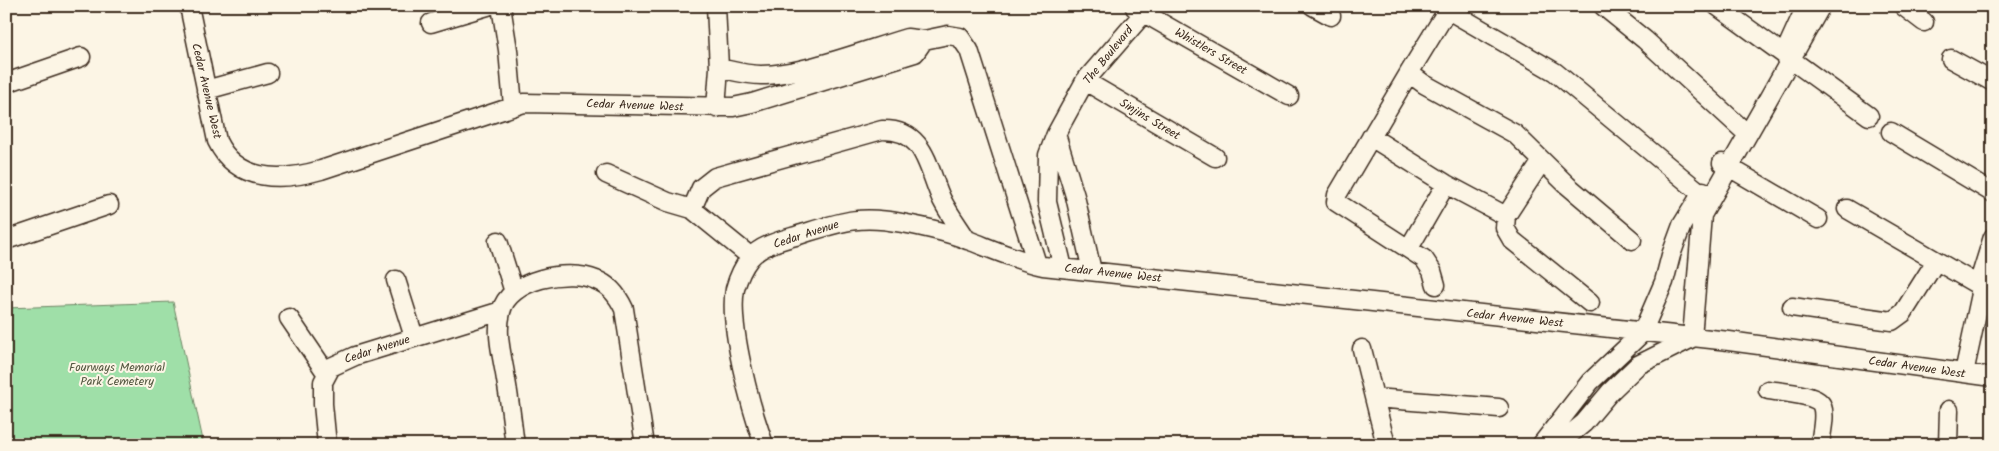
<svg xmlns="http://www.w3.org/2000/svg" width="1999" height="451" font-family="Kalam,sans-serif">
  <style>
    .green { fill: #9fdfa8; stroke: #6d8463 }
    .lines { fill: none; stroke-linecap: round; stroke-linejoin: round }
    .minor-casing { stroke: #3b2a1e; stroke-width: 21 }
    .minor { stroke: #fcf5e5; stroke-width: 18 }
    .labels { text-anchor: middle; stroke-width: 4; stroke-linejoin: round; paint-order: stroke }
    .street-label { font-size: 12px; fill: #3b2a1e; stroke: #fcf5e5 }
    .park-label { font-size: 12px; fill: #545740; stroke: #fcf5e5 }
  </style>
  <rect width="100%" height="100%" fill="#fcf5e5"/>
  <filter id="ink" filterUnits="userSpaceOnUse"><feTurbulence type="fractalNoise" baseFrequency=".02" numOctaves="2"/><feDisplacementMap in="SourceGraphic" scale="10" xChannelSelector="R" yChannelSelector="G"/><feConvolveMatrix kernelMatrix="1 2 1 2 8 2 1 2 1" color-interpolation-filters="sRGB"/></filter>
  <g filter="url(#ink)">
    <!-- green -->
    <path class="green" d="M173,302L204,445H6V308Z"/>
    <g class="lines">
      <defs>
        <path id="minor" d="M189,6L217,141C237,183 283,181 321,170L524,103L733,107L752,103L915,53L924,40
          M501,6L508,50L513,106
          M1313,6L1331,16
          M1450,6L1409,73L1424,84L1515,134L1567,185L1632,240
          M1603,6L1645,40L1743,130
          M1717,6L1869,116
          M1903,6L1924,22
          M1135,8L1289,96
          M1448,10L1555,72L1709,200
          M431,23L488,6
          M1786,50L1806,6
          M1951,59L1993,82
          M719,68C733,71 747,75 761,75C802,75 866,50 907,38L924,40L948,35L960,37L969,50L1037,264
          M1409,73L1337,195L1336,202L1424,259L1432,271L1436,285
          M1085,81L1215,157
          M6,83L81,57
          M206,90L268,73
          M716,108L719,68L716,6
          M1891,132L1993,193
          M1056,134L1075,196L1092,271
          M1371,137L1446,184L1506,216
          M1542,161L1506,216L1505,228L1512,240L1590,303
          M1722,163L1818,219
          M606,174L668,202L692,209
          M1847,209L1978,285
          M6,240L109,205
          M498,241L514,292
          M1409,248L1446,184
          M751,257L692,209L701,188L715,177L882,130C926,129 927,168 942,200C949,214 959,227 967,240
          M1063,268L1047,202L1048,155L1056,134L1085,81L1150,6
          M396,280L414,337
          M1792,307L1892,321L1903,313L1936,261
          M289,318L327,374
          M1362,349L1386,445
          M1964,373L1981,294L1978,285L1993,237
          M1768,390C1779,392 1819,394 1822,406C1826,416 1821,434 1820,445
          M1375,398L1499,408
          M327,445L323,404V382L331,367L355,356L501,311
          M515,445C512,423 510,402 506,380C503,358 495,335 501,312C508,279 568,268 596,280C610,285 618,296 624,309L645,445
          M764,445C751,408 728,326 735,289C738,278 743,267 750,258C763,243 788,239 805,233C844,221 861,215 902,223C924,227 947,232 968,240C994,250 1016,260 1043,266L1729,341L1993,377
          M1541,445L1590,382L1642,333L1664,282L1671,255L1682,225L1703,191
          M1557,445L1584,423L1610,392L1638,365L1692,338L1702,215L1821,6
          M1948,445L1949,410"/>
      </defs>
      <!-- minor casing -->
      <use href="#minor" class="minor-casing"/>
      <!-- minor -->
      <use href="#minor" class="minor"/>
    </g>
  </g>
  <g class="labels">
    <!-- street labels -->
    <g class="street-label">
      <text transform="translate(1211 51) rotate(30)" y="4">Whistlers Street</text>
      <text transform="translate(1108 55) rotate(-51)" y="4">The Boulevard</text>
      <text transform="translate(207 91) rotate(77)" y="4">Cedar Avenue West</text>
      <text transform="translate(635 105) rotate(2)" y="4">Cedar Avenue West</text>
      <text transform="translate(1150 119) rotate(31)" y="4">Sinjins Street</text>
      <text transform="translate(806 234) rotate(-18)" y="4">Cedar Avenue</text>
      <text transform="translate(1113 273) rotate(6)" y="4">Cedar Avenue West</text>
      <text transform="translate(1515 318) rotate(6)" y="4">Cedar Avenue West</text>
      <text transform="translate(377 349) rotate(-18)" y="4">Cedar Avenue</text>
      <text transform="translate(1917 367) rotate(8)" y="4">Cedar Avenue West</text>
    </g>
    <!-- park labels -->
    <g class="park-label">
      <text x="117" y="371">Fourways Memorial<tspan x="117" dy="14">Park Cemetery</tspan></text>
    </g>
  </g>
  <!-- margin -->
  <rect width="1999" height="451" fill="none" stroke="#fcf5e5" stroke-width="25"/>
  <rect x="12" y="12" width="1974" height="426" fill="none" stroke="#3b2a1e" stroke-width="2" filter="url(#ink)"/>
</svg>
